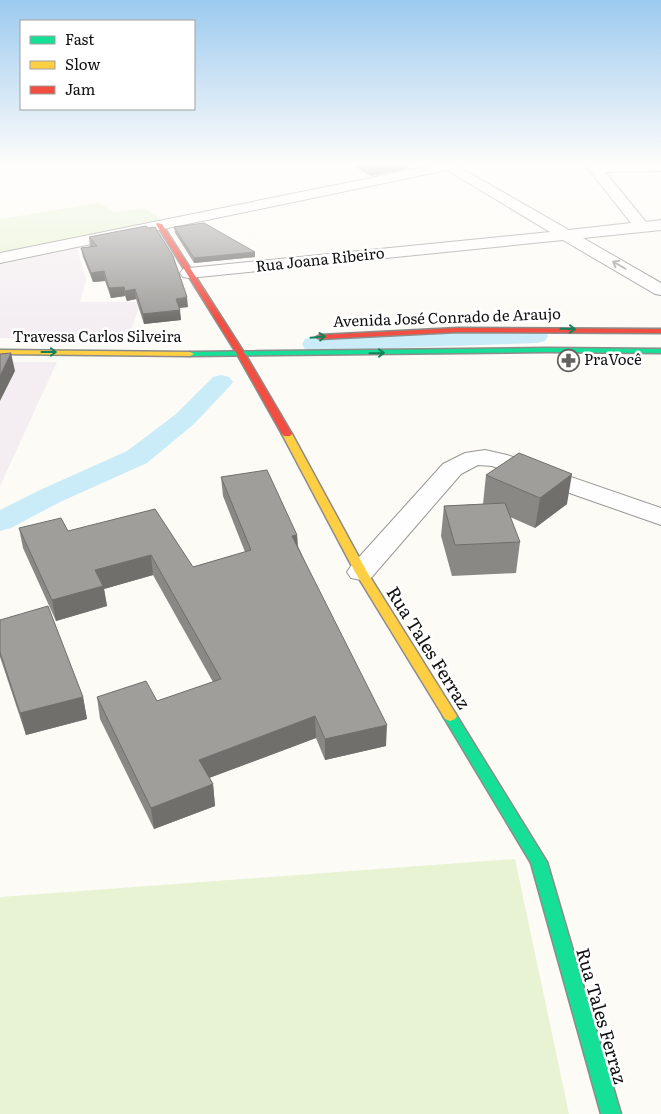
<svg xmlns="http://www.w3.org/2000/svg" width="661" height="1114" font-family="Literata,serif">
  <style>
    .industrial { fill: #f4eef2 }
    .green { fill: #e8f3d4 }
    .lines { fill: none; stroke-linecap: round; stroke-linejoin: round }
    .canal { fill: #caecf9; fill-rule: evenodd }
    .street-casing { stroke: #969694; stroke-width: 2 }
    .fast-casing { stroke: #8d8c8a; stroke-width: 3 }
    .slow-casing { stroke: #8d8c8a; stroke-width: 3 }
    .jam-casing { stroke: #8d8c8a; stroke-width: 3 }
    .street { fill: #fffefe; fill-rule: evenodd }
    .fast { fill: #16e098; fill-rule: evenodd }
    .slow { fill: #ffcf43; fill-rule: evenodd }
    .jam { fill: #f24e42; fill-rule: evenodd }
    .wall { fill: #8a8885 }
    .shaded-wall { fill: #706f6c }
    .building { fill: #a09e9b; stroke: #706f6c }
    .oneway { stroke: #9f9f9f }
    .oneway2 { stroke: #13825b }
    .labels { text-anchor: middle; stroke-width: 5; stroke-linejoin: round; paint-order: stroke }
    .far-street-label { font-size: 15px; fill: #101010; stroke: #fff }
    .far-poi-label { font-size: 15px; fill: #101010; stroke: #fff; text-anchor: start }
    .street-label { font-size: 18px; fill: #101010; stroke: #fff }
  </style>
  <rect width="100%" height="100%" fill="#fcfbf6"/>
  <!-- industrial -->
  <path class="industrial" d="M77,248L86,280L80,302H141L128,338H0V262Z
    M0,362H57L0,486Z"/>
  <!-- green -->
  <path class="green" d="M98,203L115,212L144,208L162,220L0,253V219Z
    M515,859L569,1114H0V897Z"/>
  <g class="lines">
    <!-- canal -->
    <path class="canal" d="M537,329L545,331L548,336L545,341L537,343L313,351L305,349L302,344L305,339L313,337Z
      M221,375L229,377L233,382L229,387L194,424L147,463L60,502L11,528L0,531V510L40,490L127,451L176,414L213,377Z"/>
    <defs>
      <path id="street" d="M435,165H461L459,167L569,230L631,223L585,165H661V171L605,172L646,222L661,220V230L583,238L661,283V295L655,294L563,240L189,278L183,277L180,273L183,269L189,268L550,232L447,170L0,263V253Z
        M485,450L507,455L661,508V525L492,466L478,465L461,474L371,578L361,580L351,578L347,572L351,566L443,464L465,453Z"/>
      <path id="fast" d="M547,348L661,349V353L547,352L190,356L186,354L190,352Z
        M450,711L455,713L547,862L621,1114H601L531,863L443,716L445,713Z"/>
      <path id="slow" d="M0,350L190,352L194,354L190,356L0,354Z
        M287,431L292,434L367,572L457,716L455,719L450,721L445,719L355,572L282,434Z"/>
      <path id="jam" d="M157,223L162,224L245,354L292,434L290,436H284L282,434L237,354L156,224Z
        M458,328L661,329V333L458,332L320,339L316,337L320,335Z"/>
    </defs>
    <!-- street casing -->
    <use href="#street" class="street-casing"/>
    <!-- fast casing -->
    <use href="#fast" class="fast-casing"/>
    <!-- slow casing -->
    <use href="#slow" class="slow-casing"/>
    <!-- jam casing -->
    <use href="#jam" class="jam-casing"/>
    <!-- street -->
    <use href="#street" class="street"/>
    <!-- fast -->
    <use href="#fast" class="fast"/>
    <!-- slow -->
    <use href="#slow" class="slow"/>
    <!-- jam -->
    <use href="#jam" class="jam"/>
  </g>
  <!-- wall -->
  <path class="wall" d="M352,165H407V169L370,176Z
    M174,227L255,252V257L194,263L175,233Z
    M89,237L188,307L179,308L181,320L144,324L136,299L127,301L125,296L111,298L105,281L93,282L83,257L81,248L90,247Z
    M486,475L567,504L535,528L510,517L520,542L516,573L452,576L441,536L444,506L483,504Z
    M221,477L297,535L298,546L386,746L325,760L316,738L209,778L213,784L215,806L154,829L100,719L97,697L157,701L213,682L153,575L104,589L107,606L56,621L23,548L19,528L68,531L193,567L245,552L223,496Z
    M0,620L83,697L87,719L26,735L0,657Z"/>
  <!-- shaded-wall -->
  <path class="shaded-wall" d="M370,165H407V169L370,176Z
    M255,252V257L194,263V258Z
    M104,271L105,281L93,282L91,273Z
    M124,287L125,296L111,298L109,288Z
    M135,289L136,299L127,301L125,291Z
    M187,297L188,307L177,308L176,299Z
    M180,310L181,320L144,324L143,314Z
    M11,353L15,371L0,401V376Z
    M572,474L567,504L535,528L540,498Z
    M297,535L298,554L292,536Z
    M151,555L153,575L104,589L107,606L56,621L52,600L95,570Z
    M83,697L87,719L26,735L20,713Z
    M315,716L316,738L201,781L199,760Z
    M387,725L386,746L325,760V739Z
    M213,784L215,806L154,829L151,808Z"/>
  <!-- building -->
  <path class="building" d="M204,223L255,252L194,258L174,227Z
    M146,226L148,228L155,227L173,256L187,297L176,299L180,310L143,314L135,289L125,291L124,287L109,288L104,271L91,273L81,248L97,246L89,237Z
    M11,353L0,376V354Z
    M519,453L572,474L540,498L486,475Z
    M267,470L297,535L292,536L387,725L325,739L315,716L199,760L213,784L151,808L97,697L146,681L157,701L221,679L151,555L95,570L103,586L52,600L19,528L61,518L68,531L155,509L193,567L251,550L221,477Z
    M505,503L520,542L455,545L444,506Z
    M48,606L83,697L20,713L0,652V620Z"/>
  <!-- one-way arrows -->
  <defs><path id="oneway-shaft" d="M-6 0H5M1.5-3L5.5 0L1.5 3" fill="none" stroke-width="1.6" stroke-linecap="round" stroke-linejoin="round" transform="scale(1.25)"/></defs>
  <use class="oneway" href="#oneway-shaft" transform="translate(619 265) rotate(-150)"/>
  <g class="oneway2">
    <use href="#oneway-shaft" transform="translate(568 329) rotate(1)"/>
    <use href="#oneway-shaft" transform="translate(318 337) rotate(-5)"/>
    <use href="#oneway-shaft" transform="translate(49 352)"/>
    <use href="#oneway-shaft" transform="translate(377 353) rotate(-1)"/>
  </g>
  <!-- sky -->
  <linearGradient id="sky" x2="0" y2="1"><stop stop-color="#9ccaef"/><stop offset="0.51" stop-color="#fefdfb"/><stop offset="1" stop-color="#fefdfb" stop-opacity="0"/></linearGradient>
  <rect width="661" height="321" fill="url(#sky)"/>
  <!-- icons -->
  <defs>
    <symbol id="pharmacy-ring" viewBox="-11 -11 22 22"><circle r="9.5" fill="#fff" stroke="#636260" stroke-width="1.5"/><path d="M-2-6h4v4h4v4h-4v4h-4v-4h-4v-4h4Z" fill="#636260"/></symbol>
  </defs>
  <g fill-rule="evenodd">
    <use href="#pharmacy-ring" x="556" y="348" width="25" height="25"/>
  </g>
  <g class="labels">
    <!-- far-street labels -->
    <g class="far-street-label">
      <text transform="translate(320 260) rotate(-6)" y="5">Rua Joana Ribeiro</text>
      <text transform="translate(447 318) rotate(-2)" y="5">Avenida José Conrado de Araujo</text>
      <text x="97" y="342">Travessa Carlos Silveira</text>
    </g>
    <!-- far-poi labels -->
    <g class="far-poi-label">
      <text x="584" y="365">PraVocê</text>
    </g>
    <!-- street labels -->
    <g class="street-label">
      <text transform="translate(428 648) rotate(58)" y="6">Rua Tales Ferraz</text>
      <text transform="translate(601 1016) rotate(74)" y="6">Rua Tales Ferraz</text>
    </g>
  </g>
  <!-- legend -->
  <rect x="20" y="20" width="175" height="90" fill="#ffffff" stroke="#9f9f9f"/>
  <rect x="30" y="36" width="25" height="8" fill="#16e098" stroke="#9f9f9f"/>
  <text x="65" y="45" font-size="15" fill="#101010">Fast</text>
  <rect x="30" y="61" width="25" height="8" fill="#ffcf43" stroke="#9f9f9f"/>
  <text x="65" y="70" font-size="15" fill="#101010">Slow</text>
  <rect x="30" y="86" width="25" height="8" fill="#f24e42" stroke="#9f9f9f"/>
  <text x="65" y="95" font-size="15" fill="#101010">Jam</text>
</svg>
